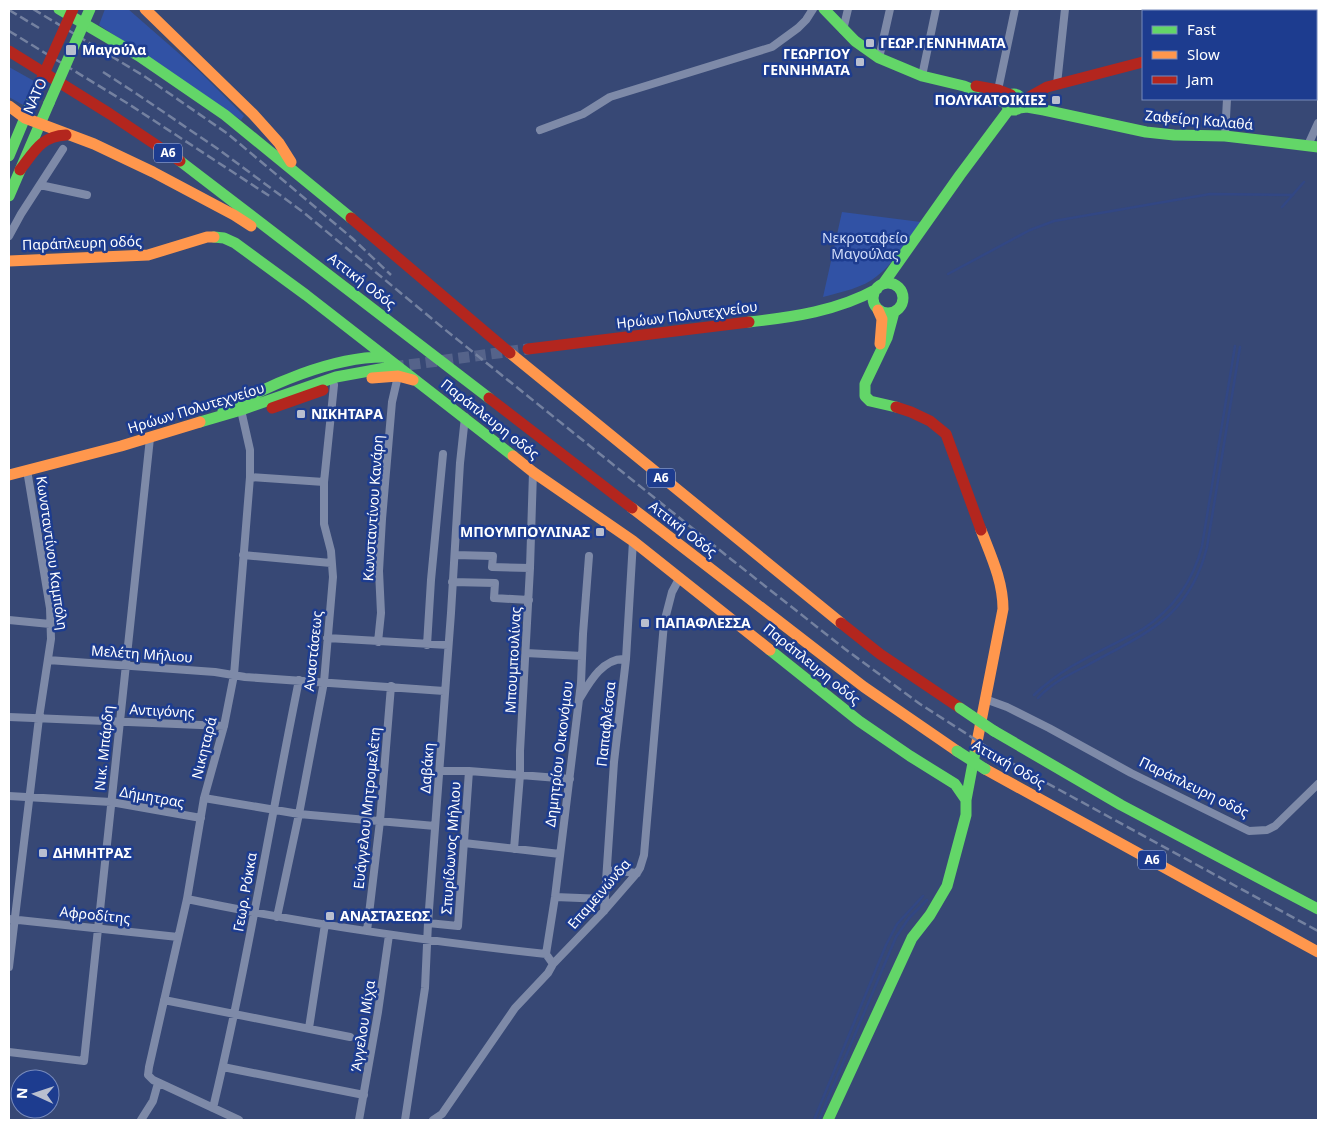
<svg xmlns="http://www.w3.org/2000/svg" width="1327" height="1129" font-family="'Noto Sans',sans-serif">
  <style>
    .green { fill: #3152a5 }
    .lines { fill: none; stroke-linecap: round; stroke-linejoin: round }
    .stream { stroke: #324784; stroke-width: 2.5 }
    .secondary-tunnel { stroke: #55638a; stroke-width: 11; stroke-dasharray: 11 5.5; stroke-linecap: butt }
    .street { stroke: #7e8aa8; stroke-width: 8 }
    .fast { stroke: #63d668; stroke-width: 11 }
    .slow { stroke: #ff974d; stroke-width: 11 }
    .jam { stroke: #b3261e; stroke-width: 11 }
    .rail { stroke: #7481a0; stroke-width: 2.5; stroke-dasharray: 9 4; stroke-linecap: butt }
    .fast-bridge { stroke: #63d668; stroke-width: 11 }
    .jam-bridge { stroke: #b3261e; stroke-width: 11 }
    .poi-dot { fill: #b9bfcf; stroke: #1d3c8f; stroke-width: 2 }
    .labels { text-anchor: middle; stroke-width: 5; stroke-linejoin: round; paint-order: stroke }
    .shield { fill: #1d3c8f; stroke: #bbc4dd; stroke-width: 1 }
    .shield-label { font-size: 12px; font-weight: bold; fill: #fff }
    .poi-label { font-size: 14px; font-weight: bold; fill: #fff; stroke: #1d3c8f; text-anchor: start }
    .street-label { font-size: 14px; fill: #fff; stroke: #1d3c8f }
    .park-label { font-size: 14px; fill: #d1ddfa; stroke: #1d3c8f }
  </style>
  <rect width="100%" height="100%" fill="#374875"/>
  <!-- green -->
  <path class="green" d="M105,9H128L199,71L244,116L241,120L99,25Z
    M9,67L34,81L23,105L9,97Z
    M842,212L921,222C908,238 894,264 877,276C863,288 841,292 823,297Z"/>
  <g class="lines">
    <!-- stream -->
    <path class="stream" d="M1282,207L1304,182
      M948,274L1030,230L1054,221L1210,194L1293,195
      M1034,695C1064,665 1106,649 1143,629C1173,609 1193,582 1202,546L1235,346
      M1038,698C1052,683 1068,675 1086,666C1145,633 1189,619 1207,547L1240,347
      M814,1120L886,945L897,924L923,896
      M819,1120L896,937L909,918L927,900"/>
    <!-- secondary-tunnel -->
    <path class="secondary-tunnel" d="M393,367L528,349"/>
    <!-- street -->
    <path class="street" d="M1199,9L1200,11
      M843,30L848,9
      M879,58L890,9
      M922,76L936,9
      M1057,84L1065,9
      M998,90L1015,9
      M540,130L583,114L610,97L772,47L798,28L806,20L813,9
      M1225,136L1227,99
      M1308,145L1318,123
      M40,185L87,195
      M9,236L21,214L63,149
      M250,477L324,482
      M243,555L331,563
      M455,555L493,556L492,567L530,568
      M452,582L495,583L494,598L529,600
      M9,620L50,624
      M327,638L448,645
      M378,642L381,613L379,571L382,519L392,402L398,376
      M427,645L431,580L443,454
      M526,653L582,656
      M48,660L215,672L245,677L444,691
      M580,698C590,681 604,657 626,659
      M985,699L1007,707L1049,728L1131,773L1249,831L1267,830L1275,826L1318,784
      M9,717L224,726
      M440,771H469L570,779
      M9,796L111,802L201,818
      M204,798L299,814L435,826
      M464,843L560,854
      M514,849L520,775V751L530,568L533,472
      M608,870L637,873
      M555,897L605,899
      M187,899C306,924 426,941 546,954L553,964
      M604,911L614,762L626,659L633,541
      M277,917L299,814L324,682L333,577L331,551L324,524V482L334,385
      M9,919L178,937
      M428,923L458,926L469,771
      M367,931L380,821L391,686
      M546,954L555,897L581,683L583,634L589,556
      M9,967L39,718L51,639L50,608L27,470
      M164,1000L350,1037
      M309,1028L325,924
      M9,1052L84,1061L150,438
      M223,1067L364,1095
      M213,1108C247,966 270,822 299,680
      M141,1120L153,1101L158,1083
      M239,1120L153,1080L148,1075L149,1067L187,899L204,798L224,726L234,675L250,477V450L241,410
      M359,1120L378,1012L389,935
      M405,1120L425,988L428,923L451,613L460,463L465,417
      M433,1120L442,1114L515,1008L548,973L553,964L604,911L637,873L640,868L644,855L664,623L672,592L680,577"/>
    <!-- fast -->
    <path class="fast" d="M59,9L139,56L225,115L351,218
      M824,9L855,41L879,58L922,76L964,86L1006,103
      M1316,14L1318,13
      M1006 102a8 8 0 1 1 16 0a8 8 0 1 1-16 0Z
      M1019,108L1027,107L1044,110L1146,132L1174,135L1225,136L1318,147
      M9,156L34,96
      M180,161L489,398
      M9,196L49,103
      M214,237L224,238L235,243L306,295L513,456
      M873 298a15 15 0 1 1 30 0a15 15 0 1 1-30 0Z
      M883,284L960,175L1010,108
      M894,312L887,338L865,384V396L870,401L896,407
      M749,322C794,317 837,311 877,289
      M223,411C268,385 333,356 386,357
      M200,422L241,410L336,377L391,367
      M770,650L859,721L910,756L955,784L966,800
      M994,731L1121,805L1318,909
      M828,1120L912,938L930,915L947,886L966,815V800L976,747"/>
    <!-- slow -->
    <path class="slow" d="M145,9L253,114L279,143L291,162
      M9,106L25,118L94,144L153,172L234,215L251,226
      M9,261L148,255L207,237H214
      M878,310L882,319L880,344
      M510,353L841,623
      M372,378L398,376L413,380
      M513,456L533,472L633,541L770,650
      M9,475L121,446L200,422
      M632,508L864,687L957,751
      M976,747L1003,609C1003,581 991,556 981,530
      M985,769L1318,952"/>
    <!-- jam -->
    <path class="jam" d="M9,51L110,114L180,161
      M976,86L998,90L1011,95
      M1022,101L1047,87L1143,62
      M20,170C34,152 41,136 66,135
      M351,218L510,353
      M528,349L749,322
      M489,398L632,508
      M896,407L911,412L930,421L946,434L981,530
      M272,408L323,390
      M841,623L880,654L960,708"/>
    <!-- rail -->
    <path class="rail" d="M33,9L144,76L228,134L352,238L391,275
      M9,10L39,28
      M9,31L127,103L271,197
      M103,72L134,92L218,149L303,212L443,328L732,560L845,649L920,704L1023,770L1318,931"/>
    <!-- fast-bridge -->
    <path class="fast-bridge" d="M49,103L90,9
      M960,708L994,731
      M957,751L985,769"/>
    <!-- jam-bridge -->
    <path class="jam-bridge" d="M34,96L73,9"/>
  </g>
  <!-- markers -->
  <g class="poi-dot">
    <rect x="865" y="38" width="10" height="10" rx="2.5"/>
    <rect x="65" y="44" width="12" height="12" rx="2.5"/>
    <rect x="855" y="57" width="10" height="10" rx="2.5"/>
    <rect x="1051" y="95" width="10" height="10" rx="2.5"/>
    <rect x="296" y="409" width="10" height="10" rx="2.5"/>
    <rect x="595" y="527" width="10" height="10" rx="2.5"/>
    <rect x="640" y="618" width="10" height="10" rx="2.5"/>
    <rect x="38" y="848" width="10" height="10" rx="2.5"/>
    <rect x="325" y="911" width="10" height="10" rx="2.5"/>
  </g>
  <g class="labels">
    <!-- shield labels -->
    <g class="shield">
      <rect x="154" y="143.5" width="28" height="19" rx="4"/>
      <rect x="647" y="468.5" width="28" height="19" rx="4"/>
      <rect x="1138" y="850.5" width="28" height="19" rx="4"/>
    </g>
    <g class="shield-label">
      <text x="168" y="157">Α6</text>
      <text x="661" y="482">Α6</text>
      <text x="1152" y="864">Α6</text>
    </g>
    <!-- poi labels -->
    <g class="poi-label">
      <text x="880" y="48">ΓΕΩΡ.ΓΕΝΝΗΜΑΤΑ</text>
      <text x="82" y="55">Μαγούλα</text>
      <text x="850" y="59" text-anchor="end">ΓΕΩΡΓΙΟΥ<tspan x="850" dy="16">ΓΕΝΝΗΜΑΤΑ</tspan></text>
      <text x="1046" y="105" text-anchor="end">ΠΟΛΥΚΑΤΟΙΚΙΕΣ</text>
      <text x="311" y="419">ΝΙΚΗΤΑΡΑ</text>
      <text x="590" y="537" text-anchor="end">ΜΠΟΥΜΠΟΥΛΙΝΑΣ</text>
      <text x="655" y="628">ΠΑΠΑΦΛΕΣΣΑ</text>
      <text x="53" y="858">ΔΗΜΗΤΡΑΣ</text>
      <text x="340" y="921">ΑΝΑΣΤΑΣΕΩΣ</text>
    </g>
    <!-- street labels -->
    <g class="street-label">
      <text transform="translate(35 96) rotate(-66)" y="5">ΝΑΤΟ</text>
      <text transform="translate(1199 120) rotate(5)" y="5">Ζαφείρη Καλαθά</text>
      <text transform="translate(82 243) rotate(-2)" y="5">Παράπλευρη οδός</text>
      <text transform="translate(362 281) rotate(38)" y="5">Αττική Οδός</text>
      <text transform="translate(687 315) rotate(-7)" y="5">Ηρώων Πολυτεχνείου</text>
      <text transform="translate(196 408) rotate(-17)" y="5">Ηρώων Πολυτεχνείου</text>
      <text transform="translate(490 419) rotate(38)" y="5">Παράπλευρη οδός</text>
      <text transform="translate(373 508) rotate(-86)" y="5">Κωνσταντίνου Κανάρη</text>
      <text transform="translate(683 529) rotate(38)" y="5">Αττική Οδός</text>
      <text transform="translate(52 553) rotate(82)" y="5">Κωνσταντίνου Καμπόλη</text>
      <text transform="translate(313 651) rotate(-84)" y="5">Αναστάσεως</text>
      <text transform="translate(142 654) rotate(4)" y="5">Μελέτη Μήλιου</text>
      <text transform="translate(513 660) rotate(-87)" y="5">Μπουμπουλίνας</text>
      <text transform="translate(812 664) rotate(39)" y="5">Παράπλευρη οδός</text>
      <text transform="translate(162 711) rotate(3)" y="5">Αντιγόνης</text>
      <text transform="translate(606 724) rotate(-84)" y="5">Παπαφλέσσα</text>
      <text transform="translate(104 748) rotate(-84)" y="5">Νικ. Μπάρδη</text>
      <text transform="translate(204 748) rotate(-76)" y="5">Νικηταρά</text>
      <text transform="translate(559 754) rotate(-83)" y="5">Δημητρίου Οικονόμου</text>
      <text transform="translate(1009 764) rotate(30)" y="5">Αττική Οδός</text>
      <text transform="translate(427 768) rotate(-86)" y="5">Δαβάκη</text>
      <text transform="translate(1194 787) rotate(26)" y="5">Παράπλευρη οδός</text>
      <text transform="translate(152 797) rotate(10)" y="5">Δήμητρας</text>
      <text transform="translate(367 808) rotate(-84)" y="5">Ευάγγελου Μητρομελέτη</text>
      <text transform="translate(451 848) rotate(-86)" y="5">Σπυρίδωνος Μήλιου</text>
      <text transform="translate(245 892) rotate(-80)" y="5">Γεωρ. Ρόκκα</text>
      <text transform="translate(599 894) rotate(-49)" y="5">Επαμεινώνδα</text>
      <text transform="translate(95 915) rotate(6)" y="5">Αφροδίτης</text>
      <text transform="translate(363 1026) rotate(-81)" y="5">Άγγελου Μίχα</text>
    </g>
    <!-- park labels -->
    <g class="park-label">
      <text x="865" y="243">Νεκροταφείο<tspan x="865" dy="16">Μαγούλας</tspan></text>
    </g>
  </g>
  <!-- border -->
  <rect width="1327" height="1129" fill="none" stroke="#ffffff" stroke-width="20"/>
  <!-- legend -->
  <rect x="1142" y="10" width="175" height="90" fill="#1d3c8f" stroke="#778abc"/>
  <rect x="1152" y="26" width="25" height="8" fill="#63d668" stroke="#778abc"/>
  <text x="1187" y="35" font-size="15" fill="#ffffff">Fast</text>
  <rect x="1152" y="51" width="25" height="8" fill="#ff974d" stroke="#778abc"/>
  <text x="1187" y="60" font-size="15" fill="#ffffff">Slow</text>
  <rect x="1152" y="76" width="25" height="8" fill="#b3261e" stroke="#778abc"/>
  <text x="1187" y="85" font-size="15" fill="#ffffff">Jam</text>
  <!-- north arrow -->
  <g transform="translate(35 1094) rotate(273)"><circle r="24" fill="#1d3c8f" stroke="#778abc"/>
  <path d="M0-4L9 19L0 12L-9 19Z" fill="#b9bfcf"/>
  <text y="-8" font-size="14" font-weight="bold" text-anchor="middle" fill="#ffffff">N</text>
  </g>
</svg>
